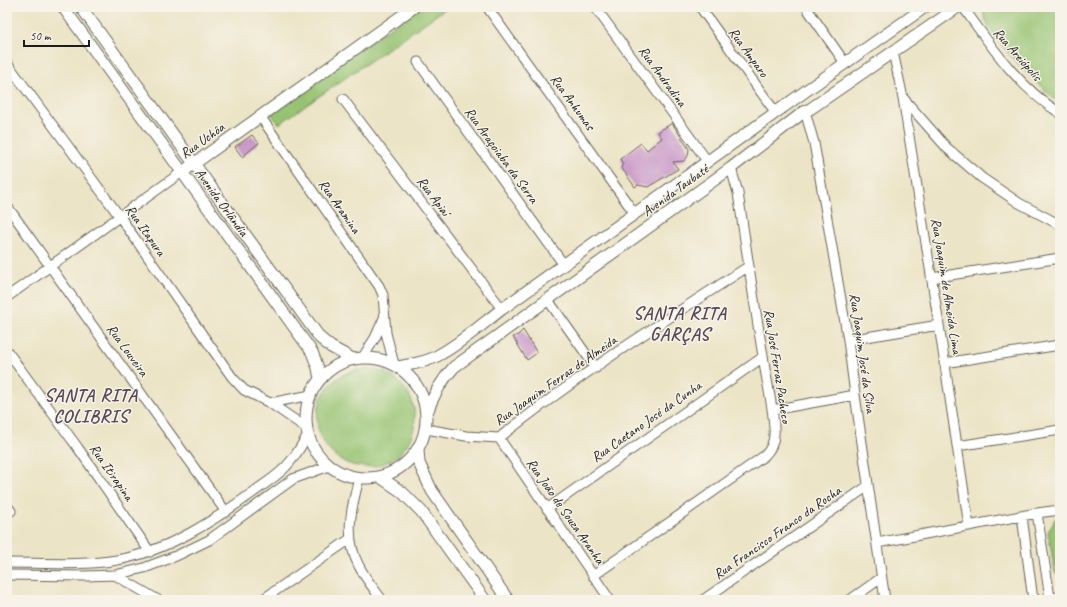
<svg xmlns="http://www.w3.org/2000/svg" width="1067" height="607" font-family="Caveat,sans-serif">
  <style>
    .green { fill: #96c371; stroke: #597046 }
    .building { fill: #c896c8 }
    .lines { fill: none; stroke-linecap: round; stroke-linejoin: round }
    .minor-casing { stroke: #656258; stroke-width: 11 }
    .tertiary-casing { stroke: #656258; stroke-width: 13 }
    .minor { stroke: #fff; stroke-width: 9 }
    .tertiary { stroke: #fff; stroke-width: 11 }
    .labels { text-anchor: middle; stroke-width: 3; stroke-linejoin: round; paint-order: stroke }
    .street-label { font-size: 14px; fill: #1c1c1c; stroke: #f7f3e8 }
    .district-label { font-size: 18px; font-weight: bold; letter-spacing: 1px; fill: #584758; stroke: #f7f3e8 }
  </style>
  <rect width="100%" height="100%" fill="#f7f3e8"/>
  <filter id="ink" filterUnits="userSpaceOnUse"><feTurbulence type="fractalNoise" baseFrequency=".025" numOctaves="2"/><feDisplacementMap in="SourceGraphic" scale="8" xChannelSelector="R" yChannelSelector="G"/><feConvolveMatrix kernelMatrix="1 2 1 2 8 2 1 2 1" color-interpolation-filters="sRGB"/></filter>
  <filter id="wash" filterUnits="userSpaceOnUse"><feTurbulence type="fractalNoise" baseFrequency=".012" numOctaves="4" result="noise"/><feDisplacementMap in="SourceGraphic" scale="16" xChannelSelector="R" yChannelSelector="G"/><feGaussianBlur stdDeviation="0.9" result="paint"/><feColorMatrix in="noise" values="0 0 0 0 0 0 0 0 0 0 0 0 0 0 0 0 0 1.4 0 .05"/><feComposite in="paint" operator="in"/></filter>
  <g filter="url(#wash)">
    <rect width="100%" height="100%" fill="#ece4c6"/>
    <!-- green -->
    <path class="green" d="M419,7H448L279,124L270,112Z
      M983,7H1060V102L1053,98C1035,80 980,32 983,7Z
      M317 418a49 49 0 1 1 98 0a49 49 0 1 1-98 0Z
      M1060,518V578L1055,573L1048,532L1055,519Z"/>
    <g id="blocks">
      <!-- building -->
      <path class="building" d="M672,123L689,149L688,156L684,161L673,162L678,169L648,187L638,185L635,187L621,167L623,164L620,159L641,143L647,150L662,138L658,132Z
        M252,135L259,143L242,157L235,147Z
        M523,330L537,353L527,360L513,337L518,335Z"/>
    </g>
  </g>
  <g filter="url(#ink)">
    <use href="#blocks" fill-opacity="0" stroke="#656258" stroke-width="1"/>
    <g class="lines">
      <defs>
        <path id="minor" d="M487,7L635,214
          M595,7L708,162
          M700,7L776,113
          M806,7L845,63
          M963,7C991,46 1018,87 1060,113
          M893,52L903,98L939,325L969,526
          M418,62L564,265
          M7,63L120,217L232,377L244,390L270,403L305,427
          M903,98L947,148L982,178L1019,203L1060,225
          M343,99L502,309
          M805,111L814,143L848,340L855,395L885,600
          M260,116L379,286L383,295L386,333L394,364
          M7,206L226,512
          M931,278L1060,258
          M7,297L182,172
          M548,300L596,368
          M848,340L939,325
          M7,351L78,448L150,552
          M363,357L375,338L384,318
          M944,363L1060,345
          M270,403L311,395
          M772,410L855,395
          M426,429L466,436L499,438C578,375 664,321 749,266
          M499,438L610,600
          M957,446L1060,430
          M359,479C351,508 344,538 359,566C365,578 374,589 382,600
          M7,506L11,511
          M547,509L763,357
          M1037,513L1050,598
          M1022,516L1033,600
          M877,543L1037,513L1060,510
          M7,563C42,563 83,566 117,560C168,551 213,521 255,491C267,482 281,474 290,462C297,454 303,443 308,434
          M7,575L85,576L115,575L144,568L176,556L209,540L293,479L329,466
          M115,575L158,600
          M593,576L764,456C772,449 775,439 774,428C773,404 766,380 763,356C754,302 746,247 738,193L731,168
          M7,599L8,600
          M262,600L350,539
          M703,600L868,486
          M850,600L881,578
          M1031,600L1060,597"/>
        <path id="tertiary" d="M63,7L312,352L318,368L320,379
          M81,7L320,338L331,347L353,359
          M188,168L414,7
          M306 418a60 60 0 1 1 120 0a60 60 0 1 1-120 0Z
          M398,367C411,364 425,363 437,356C460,344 481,325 502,309L807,90L925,7
          M427,413C433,395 441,381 454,367L731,168L805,111L810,109L958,7
          M418,450L419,463L432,491L508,600
          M380,477L402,492L421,511L485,600"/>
      </defs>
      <!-- minor casing -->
      <use href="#minor" class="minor-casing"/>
      <!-- tertiary casing -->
      <use href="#tertiary" class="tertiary-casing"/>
      <!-- minor -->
      <use href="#minor" class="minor"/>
      <!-- tertiary -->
      <use href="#tertiary" class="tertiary"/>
    </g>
  </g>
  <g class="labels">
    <!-- street labels -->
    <g class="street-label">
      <text transform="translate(749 52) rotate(54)" y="5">Rua Amparo</text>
      <text transform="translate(1018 54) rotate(49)" y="5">Rua Areiópolis</text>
      <text transform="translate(663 76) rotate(54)" y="5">Rua Andradina</text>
      <text transform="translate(573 102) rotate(54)" y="5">Rua Anhumas</text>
      <text transform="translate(202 140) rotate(-36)" y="5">Rua Uchôa</text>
      <text transform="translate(502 155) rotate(54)" y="5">Rua Araçoiaba da Serra</text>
      <text transform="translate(675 190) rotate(-36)" y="5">Avenida Taubaté</text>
      <text transform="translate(434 196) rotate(53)" y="5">Rua Apiaí</text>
      <text transform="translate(222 202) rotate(54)" y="5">Avenida Orlândia</text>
      <text transform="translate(340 206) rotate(55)" y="5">Rua Aramina</text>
      <text transform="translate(146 230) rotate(55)" y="5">Rua Itapura</text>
      <text transform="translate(947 286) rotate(81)" y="5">Rua Joaquim de Almeida Lima</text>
      <text transform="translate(128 350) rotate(54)" y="5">Rua Louveira</text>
      <text transform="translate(863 353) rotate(82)" y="5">Rua Joaquim José da Silva</text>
      <text transform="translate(778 366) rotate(81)" y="5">Rua José Ferraz Pacheco</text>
      <text transform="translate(555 380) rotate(-35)" y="5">Rua Joaquim Ferraz de Almeida</text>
      <text transform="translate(646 421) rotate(-35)" y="5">Rua Caetano José da Cunha</text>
      <text transform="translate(112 472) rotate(55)" y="5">Rua Itirapina</text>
      <text transform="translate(566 511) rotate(55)" y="5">Rua João de Souza Aranha</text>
      <text transform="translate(777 532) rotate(-35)" y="5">Rua Francisco Franco da Rocha</text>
    </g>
    <!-- district labels -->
    <g class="district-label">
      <text x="680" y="319">SANTA RITA<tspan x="680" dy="21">GARÇAS</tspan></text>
      <text x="91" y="401">SANTA RITA<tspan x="91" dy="21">COLIBRIS</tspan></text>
    </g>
  </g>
  <!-- margin -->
  <rect width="1067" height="607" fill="none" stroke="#f7f3e8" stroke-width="24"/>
  <!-- scale -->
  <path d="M24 40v6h65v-6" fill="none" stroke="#1c1c1c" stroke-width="2"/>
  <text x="30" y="40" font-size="12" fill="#1c1c1c" stroke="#f7f3e8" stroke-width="3" paint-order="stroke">50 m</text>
</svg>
